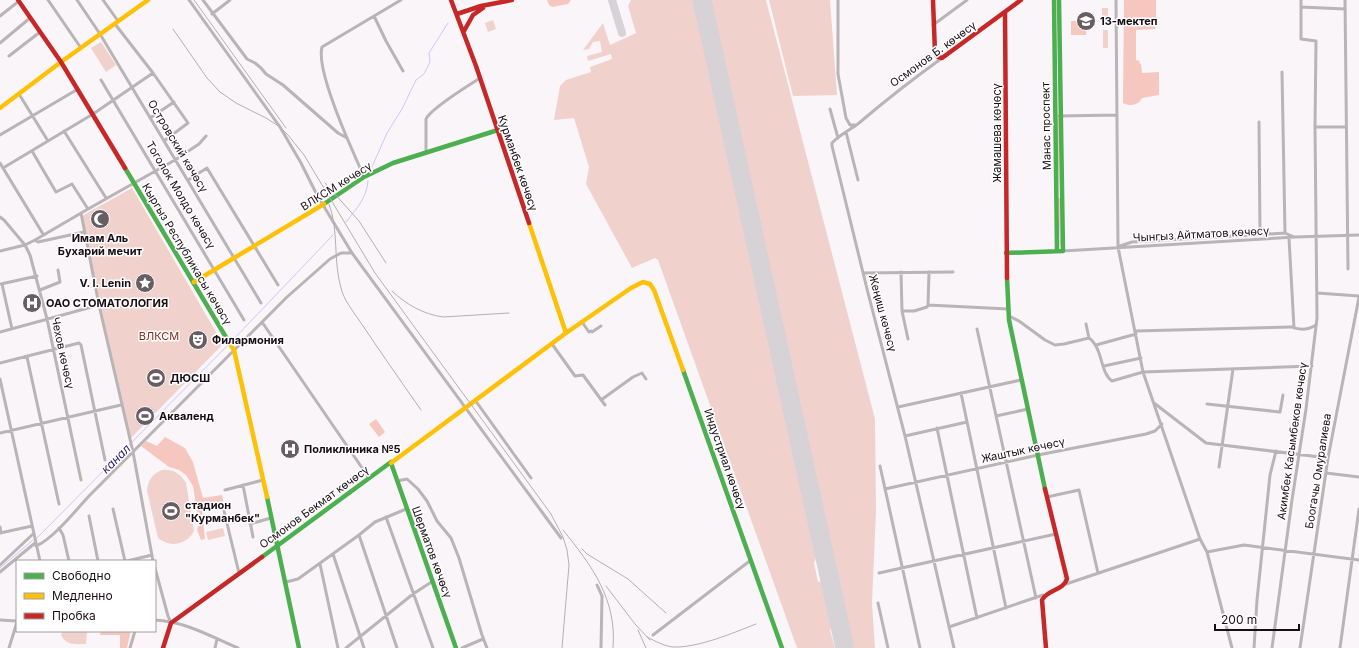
<svg xmlns="http://www.w3.org/2000/svg" width="1359" height="648" font-family="Inter,sans-serif">
  <style>
    .green { fill: #f1d1cb }
    .forest { fill: #f6c7be }
    .water { fill: #cbc8fb }
    .lines { fill: none; stroke-linecap: round; stroke-linejoin: round }
    .stream { stroke: #cbc8fb; stroke-width: 1 }
    .taxiway { stroke: #d7d2d5; stroke-width: 8 }
    .runway { stroke: #d7d2d5; stroke-width: 19 }
    .street { stroke: #b9b4b6; stroke-width: 3 }
    .fast { stroke: #4caf50; stroke-width: 4.5 }
    .slow { stroke: #ffc107; stroke-width: 4.5 }
    .jam { stroke: #c62828; stroke-width: 4.5 }
    .rail { stroke: #b4b0b2; stroke-width: 1 }
    .labels { text-anchor: middle; stroke-width: 3; stroke-linejoin: round; paint-order: stroke }
    .poi-label { font-size: 11px; font-weight: bold; fill: #180d14; stroke: #fff; text-anchor: start }
    .street-label { font-size: 11px; fill: #180d14; stroke: #fff }
    .park-label { font-size: 11px; fill: #872b17; stroke: #fff }
    .water-label { font-size: 12px; font-style: italic; fill: #302271; stroke: #fff }
  </style>
  <rect width="100%" height="100%" fill="#faf5f8"/>
  <!-- green -->
  <path class="green" d="M631,0H694L817,555L814,563L818,582L823,581L833,626L830,630L835,648H797L658,260L655,258L632,268L586,184L589,167L574,118L554,120L560,86L566,80L591,72L590,67L612,59L611,54L588,61L587,56L602,52L600,41L593,42L589,49L583,50L603,23L610,45L636,33L628,6Z
    M710,0H766L875,419L876,511L872,603L875,648H842L852,645Z
    M769,0H830L837,95L793,96Z
    M1102,8H1108V25H1102Z
    M493,20L496,29L488,32L485,23Z
    M1103,30H1108V48H1103Z
    M101,42L116,65L106,72L91,48Z
    M132,188L223,344L130,439L119,394L82,216Z
    M162,470C173,469 180,473 186,483L194,531C187,545 170,548 158,538L147,491C148,480 152,474 162,470Z
    M223,528L225,536L208,540L206,532Z
    M63,631H87L86,644C76,644 66,646 61,635Z"/>
  <!-- forest -->
  <path class="forest" d="M547,0H571L568,4L552,7L549,5Z
    M1124,0H1156V26L1155,29L1136,30V60L1140,61L1139,63L1141,64L1142,73L1159,72V95L1142,98C1139,105 1130,107 1123,103Z
    M1071,21H1087L1086,35H1071Z
    M1058,118H1059V195L1057,119Z
    M1058,198H1060L1061,244L1060,248Z
    M376,419L385,432L379,437L369,424Z
    M165,437L185,448L193,462L203,498L222,495L224,505L202,510L205,539L201,540L197,530L199,524L193,486L186,475L179,470L169,467L141,446L146,441L157,446Z
    M101,631H131L127,648H120V635H100Z"/>
  <!-- water -->
  <path class="water" d="M150,406L155,411L140,426L135,421Z"/>
  <g class="lines">
    <!-- stream -->
    <path class="stream" d="M372,167L387,133L402,109L416,80L424,74L430,62L429,53L448,23
      M346,222C356,209 367,198 368,181
      M231,342L333,235
      M132,442L228,345
      M36,539L130,444
      M0,568L33,540"/>
    <!-- taxiway -->
    <path class="taxiway" d="M612,0L622,33"/>
    <!-- runway -->
    <path class="runway" d="M702,0L844,644"/>
    <!-- street -->
    <path class="street" d="M48,0L81,48
      M77,0L100,34L261,303
      M103,0L118,21
      M189,0L280,127L301,163L317,195L352,253
      M203,0L247,59L255,63L261,68L266,74L283,85L338,133L347,138L364,177
      M838,0V74L846,118L850,125H855
      M1116,0L1118,247L1143,372L1200,539L1207,552L1232,648
      M1345,0L1348,269
      M1301,7L1345,9
      M212,14L230,0
      M0,16L19,1
      M374,16L386,41L403,71
      M115,24L153,73L188,123L164,141
      M933,25L967,0
      M0,43L30,18
      M9,56L40,32
      M942,58C913,79 886,100 859,123C850,130 839,135 832,143V146L867,289L905,436L954,648
      M1282,72L1285,233
      M101,80L244,320
      M19,94L48,141
      M830,109L838,138
      M1059,116L1117,115
      M150,118L174,102
      M1259,122L1260,234
      M1315,127H1345
      M64,131L106,198
      M846,132L858,180
      M0,135L78,89
      M347,138C339,119 317,65 322,47L401,0
      M32,151L56,192L72,184L88,209
      M426,152V119C431,108 468,86 480,78
      M0,163L43,234
      M3,168L93,114L153,73
      M188,180L207,168L278,285
      M81,213L99,305L133,452L153,561
      M0,217L4,220L25,245L30,255L47,319L81,480
      M1289,238L1294,328
      M35,240L38,242L84,232
      M1120,246L1132,242L1285,233L1294,237
      M0,251L25,245L35,240L88,209L175,160L199,144L206,136
      M1063,251L1295,237L1359,235
      M901,272L902,311
      M863,273L953,272
      M1,284L37,276
      M2,284L12,329
      M40,290L60,282L58,270
      M1317,293L1359,296
      M928,305L929,272
      M1009,316L1019,321L1045,340L1055,345L1064,344L1089,338C1103,348 1100,373 1112,381L1143,372L1312,366
      M262,322L369,478
      M582,322L589,332L591,331L592,332L601,326
      M1086,324L1089,338
      M977,329L1036,598
      M1135,331L1292,327C1301,331 1308,330 1316,325
      M0,332L99,305
      M908,339L902,311H914L927,307L928,305L1008,309
      M552,344L575,376L583,375L605,405
      M1096,345L1136,334
      M27,357L59,504
      M0,363L79,343L81,345L105,460
      M1104,366L1141,358
      M0,379L40,561
      M961,393L1006,608
      M475,400L531,478
      M601,400L633,377L642,373L646,379
      M1154,403L1206,443L1328,458
      M1207,404L1280,412L1283,395
      M898,407L1021,380
      M996,416L1028,409
      M937,428L977,618
      M0,433L121,405
      M905,436L967,422
      M880,466L920,648
      M1219,467L1233,369
      M1326,473L1359,477
      M397,481L407,479L418,489L427,501L437,521L451,538L459,558L482,635L487,648
      M243,485L253,537
      M885,489L1038,455L1146,434L1155,431L1162,424
      M225,490L263,480
      M1047,497L1079,490L1098,573
      M113,509L125,561
      M224,511L239,573
      M89,516L98,561
      M386,517L433,648
      M250,524L271,518
      M0,527L1,533
      M59,528L63,535L69,561
      M0,533L32,526
      M359,535L397,648
      M36,546C52,540 77,509 89,496L287,297L330,259L341,253H352L561,538
      M1207,552L1244,545L1359,560
      M333,554L364,648
      M127,561L152,555
      M320,564L338,648
      M0,565L33,534
      M155,568L168,616L171,623
      M0,572L35,543
      M879,573L1056,534
      M286,582L298,579L359,535L375,522L406,509
      M1066,584L1200,539
      M597,585L602,596L601,648
      M878,603L888,648
      M0,620L17,621
      M155,620C184,621 212,637 238,648
      M949,627L1043,595
      M653,635L751,560
      M9,648L17,622
      M130,648L135,631
      M215,648L217,639
      M346,648L413,594L433,581
      M462,648L483,639
      M1254,648L1257,600L1270,475L1276,451
      M1272,648L1292,500L1306,409L1317,318L1315,127L1316,41L1301,39V0
      M1300,648L1328,458L1359,297
      M1340,648L1359,509"/>
    <!-- fast -->
    <path class="fast" d="M1054,0L1057,251
      M125,168L230,344
      M324,204L364,177L393,163L498,130
      M1006,253L1063,251L1059,0
      M1007,278L1009,320L1045,489
      M683,370L782,648
      M391,463L456,648
      M267,497L299,648
      M262,557L391,462"/>
    <!-- slow -->
    <path class="slow" d="M0,108L61,62L148,0
      M194,282L324,204
      M566,333L631,288L643,282L650,284L654,290L683,370
      M230,344L234,350L267,497
      M391,463L566,333L529,223"/>
    <!-- jam -->
    <path class="jam" d="M18,0L61,62L125,168
      M451,0L476,66L529,223
      M933,0L935,53L938,57L942,58L1021,0
      M1005,12L1007,278
      M457,14L481,6L512,0
      M464,31L473,15L483,8
      M1045,489L1067,579C1063,591 1048,589 1042,600L1046,648
      M163,648L171,623L262,557"/>
    <!-- rail -->
    <path class="rail" d="M194,0L286,128
      M173,29L207,78L220,92L236,103L266,118L280,127L288,135L304,155L375,273L551,514L563,537L567,550L569,565L562,648
      M325,183L359,221L386,263
      M329,204C339,230 333,261 341,288C344,300 352,310 359,320C379,350 400,380 421,410
      M392,291C407,305 423,314 443,317L509,313
      M563,530C592,566 617,599 613,648
      M582,549L587,554L628,579L666,613
      M606,586L635,624L650,640
      M638,630L646,648
      M647,637C655,641 664,646 673,647C698,648 733,633 756,624"/>
  </g>
  <!-- icons -->
  <defs>
    <symbol id="university-disc" viewBox="-11 -11 22 22"><circle r="9.5" fill="#675e64" stroke="#fff"/><path d="M0-5L7-2L0 1L-7-2ZM-4 1L0 2.5L4 1V4Q0 6-4 4Z" fill="#fff"/></symbol>
    <symbol id="mosque-disc" viewBox="-11 -11 22 22"><circle r="9.5" fill="#675e64" stroke="#fff"/><path d="M3.5-4.9A6 6 0 1 0 3.5 4.9A5 5 0 1 1 3.5-4.9Z" fill="#fff"/></symbol>
    <symbol id="sight-disc" viewBox="-11 -11 22 22"><circle r="9.5" fill="#675e64" stroke="#fff"/><path d="M0-6L1.8-2.2L6-1.7L2.9 1.2L3.7 5.4L0 3.3L-3.7 5.4L-2.9 1.2L-6-1.7L-1.8-2.2Z" fill="#fff"/></symbol>
    <symbol id="hospital-disc" viewBox="-11 -11 22 22"><circle r="9.5" fill="#675e64" stroke="#fff"/><path d="M-5-5h3v3.5h4V-5h3V5h-3V1.5h-4V5h-3Z" fill="#fff"/></symbol>
    <symbol id="theatre-disc" viewBox="-11 -11 22 22"><circle r="9.5" fill="#675e64" stroke="#fff"/><path d="M-5-5.5Q0-4 5-5.5V0Q5 5 0 6Q-5 5-5 0ZM-3.3-2.5H-1v1.5H-3.3ZM1-2.5H3.3v1.5H1ZM-2.8 1Q0 5.5 2.8 1Z" fill="#fff"/></symbol>
    <symbol id="stadium-disc" viewBox="-11 -11 22 22"><circle r="9.5" fill="#675e64" stroke="#fff"/><path d="M0-5a6.5 5 0 1 0 0 10a6.5 5 0 1 0 0-10ZM-3.5-1.8h7v3.6h-7Z" fill="#fff"/></symbol>
  </defs>
  <g fill-rule="evenodd">
    <use href="#university-disc" x="1075" y="10" width="22" height="22"/>
    <use href="#mosque-disc" x="89" y="208" width="22" height="22"/>
    <use href="#sight-disc" x="134" y="272" width="22" height="22"/>
    <use href="#hospital-disc" x="21" y="292" width="22" height="22"/>
    <use href="#theatre-disc" x="187" y="329" width="22" height="22"/>
    <use href="#stadium-disc" x="145" y="367" width="22" height="22"/>
    <use href="#stadium-disc" x="134" y="405" width="22" height="22"/>
    <use href="#hospital-disc" x="279" y="438" width="22" height="22"/>
    <use href="#stadium-disc" x="160" y="500" width="22" height="22"/>
  </g>
  <g class="labels">
    <!-- poi labels -->
    <g class="poi-label">
      <text x="1100" y="25">13-мектеп</text>
      <text x="100" y="242" text-anchor="middle">Имам Аль<tspan x="100" dy="13">Бухарий мечит</tspan></text>
      <text x="131" y="287" text-anchor="end">V. I. Lenin</text>
      <text x="46" y="307">ОАО СТОМАТОЛОГИЯ</text>
      <text x="212" y="344">Филармония</text>
      <text x="170" y="382">ДЮСШ</text>
      <text x="159" y="420">Акваленд</text>
      <text x="304" y="453">Поликлиника №5</text>
      <text x="185" y="509">стадион<tspan x="185" dy="13">"Курманбек"</tspan></text>
    </g>
    <!-- street labels -->
    <g class="street-label">
      <text transform="translate(933 54) rotate(-36)" y="4">Осмонов Б. көчөсү</text>
      <text transform="translate(1046 126) rotate(-91)" y="4">Манас проспект</text>
      <text transform="translate(997 133) rotate(-90)" y="4">Жамашева көчөсү</text>
      <text transform="translate(178 146) rotate(59)" y="4">Островский көчөсү</text>
      <text transform="translate(518 163) rotate(71)" y="4">Курманбек көчөсү</text>
      <text transform="translate(336 186) rotate(-32)" y="4">ВЛКСМ көчөсү</text>
      <text transform="translate(181 195) rotate(59)" y="4">Тоголок Молдо көчөсү</text>
      <text transform="translate(1201 234) rotate(-3)" y="4">Чынгыз Айтматов көчөсү</text>
      <text transform="translate(187 254) rotate(59)" y="4">Кыргыз Республикасы көчөсү</text>
      <text transform="translate(883 313) rotate(75)" y="4">Жеңиш көчөсү</text>
      <text transform="translate(63 353) rotate(78)" y="4">Чехов көчөсү</text>
      <text transform="translate(1292 441) rotate(-82)" y="4">Акимбек Касымбеков көчөсү</text>
      <text transform="translate(1023 450) rotate(-12)" y="4">Жаштык көчөсү</text>
      <text transform="translate(725 459) rotate(71)" y="4">Индустриал көчөсү</text>
      <text transform="translate(1318 471) rotate(-81)" y="4">Боогачы Омуралиева</text>
      <text transform="translate(314 507) rotate(-36)" y="4">Осмонов Бекмат көчөсү</text>
      <text transform="translate(432 552) rotate(70)" y="4">Шерматов көчөсү</text>
    </g>
    <!-- park labels -->
    <g class="park-label">
      <text x="159" y="340">ВЛКСМ</text>
    </g>
    <!-- water labels -->
    <g class="water-label">
      <text transform="translate(116 459) rotate(-45)" y="4">канал</text>
    </g>
  </g>
  <!-- legend -->
  <rect x="16" y="560" width="140" height="72" fill="#ffffff" stroke="#a39ea1"/>
  <rect x="24" y="573" width="20" height="6" fill="#4caf50" stroke="#a39ea1"/>
  <text x="52" y="580" font-size="12" fill="#180d14">Свободно</text>
  <rect x="24" y="593" width="20" height="6" fill="#ffc107" stroke="#a39ea1"/>
  <text x="52" y="600" font-size="12" fill="#180d14">Медленно</text>
  <rect x="24" y="613" width="20" height="6" fill="#c62828" stroke="#a39ea1"/>
  <text x="52" y="620" font-size="12" fill="#180d14">Пробка</text>
  <!-- scale -->
  <path d="M1215 624v6h84v-6" fill="none" stroke="#180d14" stroke-width="2"/>
  <text x="1221" y="624" font-size="12" fill="#180d14" stroke="#ffffff" stroke-width="3" paint-order="stroke">200 m</text>
</svg>
